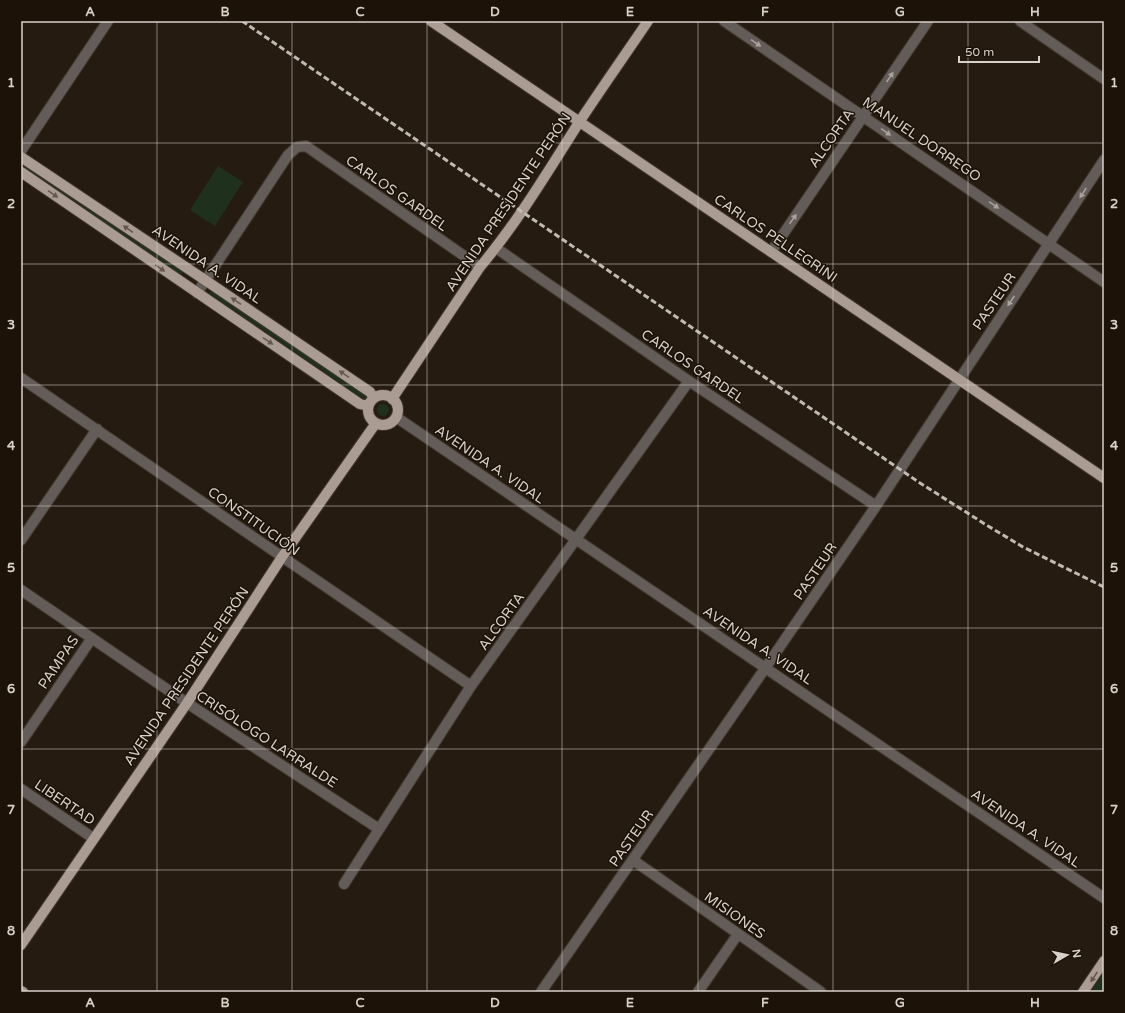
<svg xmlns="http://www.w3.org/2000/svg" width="1125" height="1013" font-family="'Varela Round',sans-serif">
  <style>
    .green { fill: #1f301d }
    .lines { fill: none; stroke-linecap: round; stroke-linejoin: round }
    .minor-casing { stroke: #42382f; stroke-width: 12 }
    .major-casing { stroke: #42382f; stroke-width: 12 }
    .minor { stroke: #645c58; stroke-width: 10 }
    .major { stroke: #ab9c93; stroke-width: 10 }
    .rail { stroke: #c1bab2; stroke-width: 3; stroke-dasharray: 6 3; stroke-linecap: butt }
    .oneway { fill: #aaa29c }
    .oneway2 { fill: #64574e }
    .grid { fill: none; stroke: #d8d1ca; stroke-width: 1; stroke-opacity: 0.55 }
    .labels { text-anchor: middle; stroke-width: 3; stroke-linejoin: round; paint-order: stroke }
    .street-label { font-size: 14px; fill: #d8d1ca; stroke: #1c1208 }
    .neatline { fill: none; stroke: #d8d1ca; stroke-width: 1.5 }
    .grid-label { font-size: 13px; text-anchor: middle; font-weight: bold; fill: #d8d1ca }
  </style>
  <rect width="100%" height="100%" fill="#261b11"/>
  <!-- green -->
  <path class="green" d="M24,164L183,272L180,275L22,167Z
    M218,166L243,182L215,226L190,210Z
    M212,290L370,398L368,402L209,293Z
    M377 410a6 6 0 1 1 12 0a6 6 0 1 1-12 0Z
    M1104,972V989L1102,992H1090Z"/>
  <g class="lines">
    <defs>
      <path id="minor" d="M724,21L1104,282
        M1020,21L1104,79
        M21,151L108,21
        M496,248L689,381L876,506
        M771,252L928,21
        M197,293L288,155L297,147L306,146L480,267
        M21,378L471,686
        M396,417L1104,898
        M21,540L97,429
        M21,590L187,703L379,829
        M21,742L92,638
        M21,789L93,838
        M633,860L821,992
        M344,884L471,686L689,381
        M541,992L766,667L876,506L1104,160
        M698,992L738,934"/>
      <path id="major" d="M431,21L1104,478
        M21,157L205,280L370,392L374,398
        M21,172L360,404L368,406
        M368 410a15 15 0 1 1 30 0a15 15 0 1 1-30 0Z
        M392,399L480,267C517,223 547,173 578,124C601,89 625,55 648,21
        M21,945L187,703L282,557L376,423
        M21,991L23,992
        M1083,992L1104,961"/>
    </defs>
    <!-- minor casing -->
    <use href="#minor" class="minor-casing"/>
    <!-- major casing -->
    <use href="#major" class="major-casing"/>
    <!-- minor -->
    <use href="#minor" class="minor"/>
    <!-- major -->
    <use href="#major" class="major"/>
    <!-- rail -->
    <path class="rail" d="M242,21L920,483L988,526L1023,547L1104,587"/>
  </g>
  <!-- one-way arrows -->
  <defs><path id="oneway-solid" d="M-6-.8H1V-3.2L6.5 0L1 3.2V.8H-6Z"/></defs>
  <g class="oneway">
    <use href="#oneway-solid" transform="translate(756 43) rotate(34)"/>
    <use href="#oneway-solid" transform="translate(890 77) rotate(-56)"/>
    <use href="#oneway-solid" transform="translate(886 132) rotate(34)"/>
    <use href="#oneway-solid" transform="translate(1083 193) rotate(123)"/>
    <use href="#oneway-solid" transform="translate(994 205) rotate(34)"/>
    <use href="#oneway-solid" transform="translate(793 219) rotate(-55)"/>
    <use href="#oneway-solid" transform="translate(1011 301) rotate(124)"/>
  </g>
  <g class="oneway2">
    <use href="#oneway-solid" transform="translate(53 194) rotate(35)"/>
    <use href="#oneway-solid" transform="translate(128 229) rotate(-146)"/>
    <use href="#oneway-solid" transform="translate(160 268) rotate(35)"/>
    <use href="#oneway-solid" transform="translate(236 301) rotate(-146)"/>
    <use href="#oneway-solid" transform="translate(268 341) rotate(34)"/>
    <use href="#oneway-solid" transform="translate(344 374) rotate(-146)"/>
    <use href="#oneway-solid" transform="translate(1094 977) rotate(124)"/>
  </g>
  <!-- grid -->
  <path class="grid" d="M157,21V992M292,21V992M427,21V992M562,21V992M698,21V992M833,21V992M968,21V992M21,143H1104M21,264H1104M21,385H1104M21,506H1104M21,628H1104M21,749H1104M21,870H1104"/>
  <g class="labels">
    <!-- street labels -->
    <g class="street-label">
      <text transform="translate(831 138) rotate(-55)" y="5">ALCORTA</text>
      <text transform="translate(922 139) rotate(34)" y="5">MANUEL DORREGO</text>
      <text transform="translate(397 193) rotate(35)" y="5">CARLOS GARDEL</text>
      <text transform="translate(508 202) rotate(-56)" y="5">AVENIDA PRESIDENTE PERÓN</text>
      <text transform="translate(776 238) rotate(34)" y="5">CARLOS PELLEGRINI</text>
      <text transform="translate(207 264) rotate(34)" y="5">AVENIDA A. VIDAL</text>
      <text transform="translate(994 301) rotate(-56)" y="5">PASTEUR</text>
      <text transform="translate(693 366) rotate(34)" y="5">CARLOS GARDEL</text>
      <text transform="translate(490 464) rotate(34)" y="5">AVENIDA A. VIDAL</text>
      <text transform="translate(254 521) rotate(35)" y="5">CONSTITUCIÓN</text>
      <text transform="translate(815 571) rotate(-56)" y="5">PASTEUR</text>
      <text transform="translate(501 621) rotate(-54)" y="5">ALCORTA</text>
      <text transform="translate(758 645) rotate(34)" y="5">AVENIDA A. VIDAL</text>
      <text transform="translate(58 662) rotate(-56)" y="5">PAMPAS</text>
      <text transform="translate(186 676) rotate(-56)" y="5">AVENIDA PRESIDENTE PERÓN</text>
      <text transform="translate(267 739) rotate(33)" y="5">CRISÓLOGO LARRALDE</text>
      <text transform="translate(65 802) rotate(34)" y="5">LIBERTAD</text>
      <text transform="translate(1026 828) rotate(34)" y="5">AVENIDA A. VIDAL</text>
      <text transform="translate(631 838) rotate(-55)" y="5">PASTEUR</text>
      <text transform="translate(735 915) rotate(35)" y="5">MISIONES</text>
    </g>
  </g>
  <!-- border -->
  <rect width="1125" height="1013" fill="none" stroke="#1c1208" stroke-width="44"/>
  <!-- north arrow -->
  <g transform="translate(1067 955) rotate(81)" stroke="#1c1208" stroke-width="3" paint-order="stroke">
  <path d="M0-3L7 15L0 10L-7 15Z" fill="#d8d1ca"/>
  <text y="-6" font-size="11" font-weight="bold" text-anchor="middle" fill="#d8d1ca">N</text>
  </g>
  <!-- scale -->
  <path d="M959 56v6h80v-6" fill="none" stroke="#d8d1ca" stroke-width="2"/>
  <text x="965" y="56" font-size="12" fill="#d8d1ca" stroke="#1c1208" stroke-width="3" paint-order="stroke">50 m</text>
  <rect x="22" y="22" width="1081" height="969" class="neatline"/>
  <g class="grid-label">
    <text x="90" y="16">A</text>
    <text x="225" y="16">B</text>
    <text x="360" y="16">C</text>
    <text x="495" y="16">D</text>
    <text x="630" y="16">E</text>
    <text x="765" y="16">F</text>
    <text x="900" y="16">G</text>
    <text x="1035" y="16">H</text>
    <text x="11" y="87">1</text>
    <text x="1114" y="87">1</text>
    <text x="11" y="208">2</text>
    <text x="1114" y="208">2</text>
    <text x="11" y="329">3</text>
    <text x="1114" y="329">3</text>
    <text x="11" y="450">4</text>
    <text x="1114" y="450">4</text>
    <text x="11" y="572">5</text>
    <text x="1114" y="572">5</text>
    <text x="11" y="693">6</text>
    <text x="1114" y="693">6</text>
    <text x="11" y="814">7</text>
    <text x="1114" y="814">7</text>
    <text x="11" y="935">8</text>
    <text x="1114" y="935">8</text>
    <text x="90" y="1007">A</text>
    <text x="225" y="1007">B</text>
    <text x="360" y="1007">C</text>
    <text x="495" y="1007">D</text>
    <text x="630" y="1007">E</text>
    <text x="765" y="1007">F</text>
    <text x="900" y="1007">G</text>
    <text x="1035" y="1007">H</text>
  </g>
</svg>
